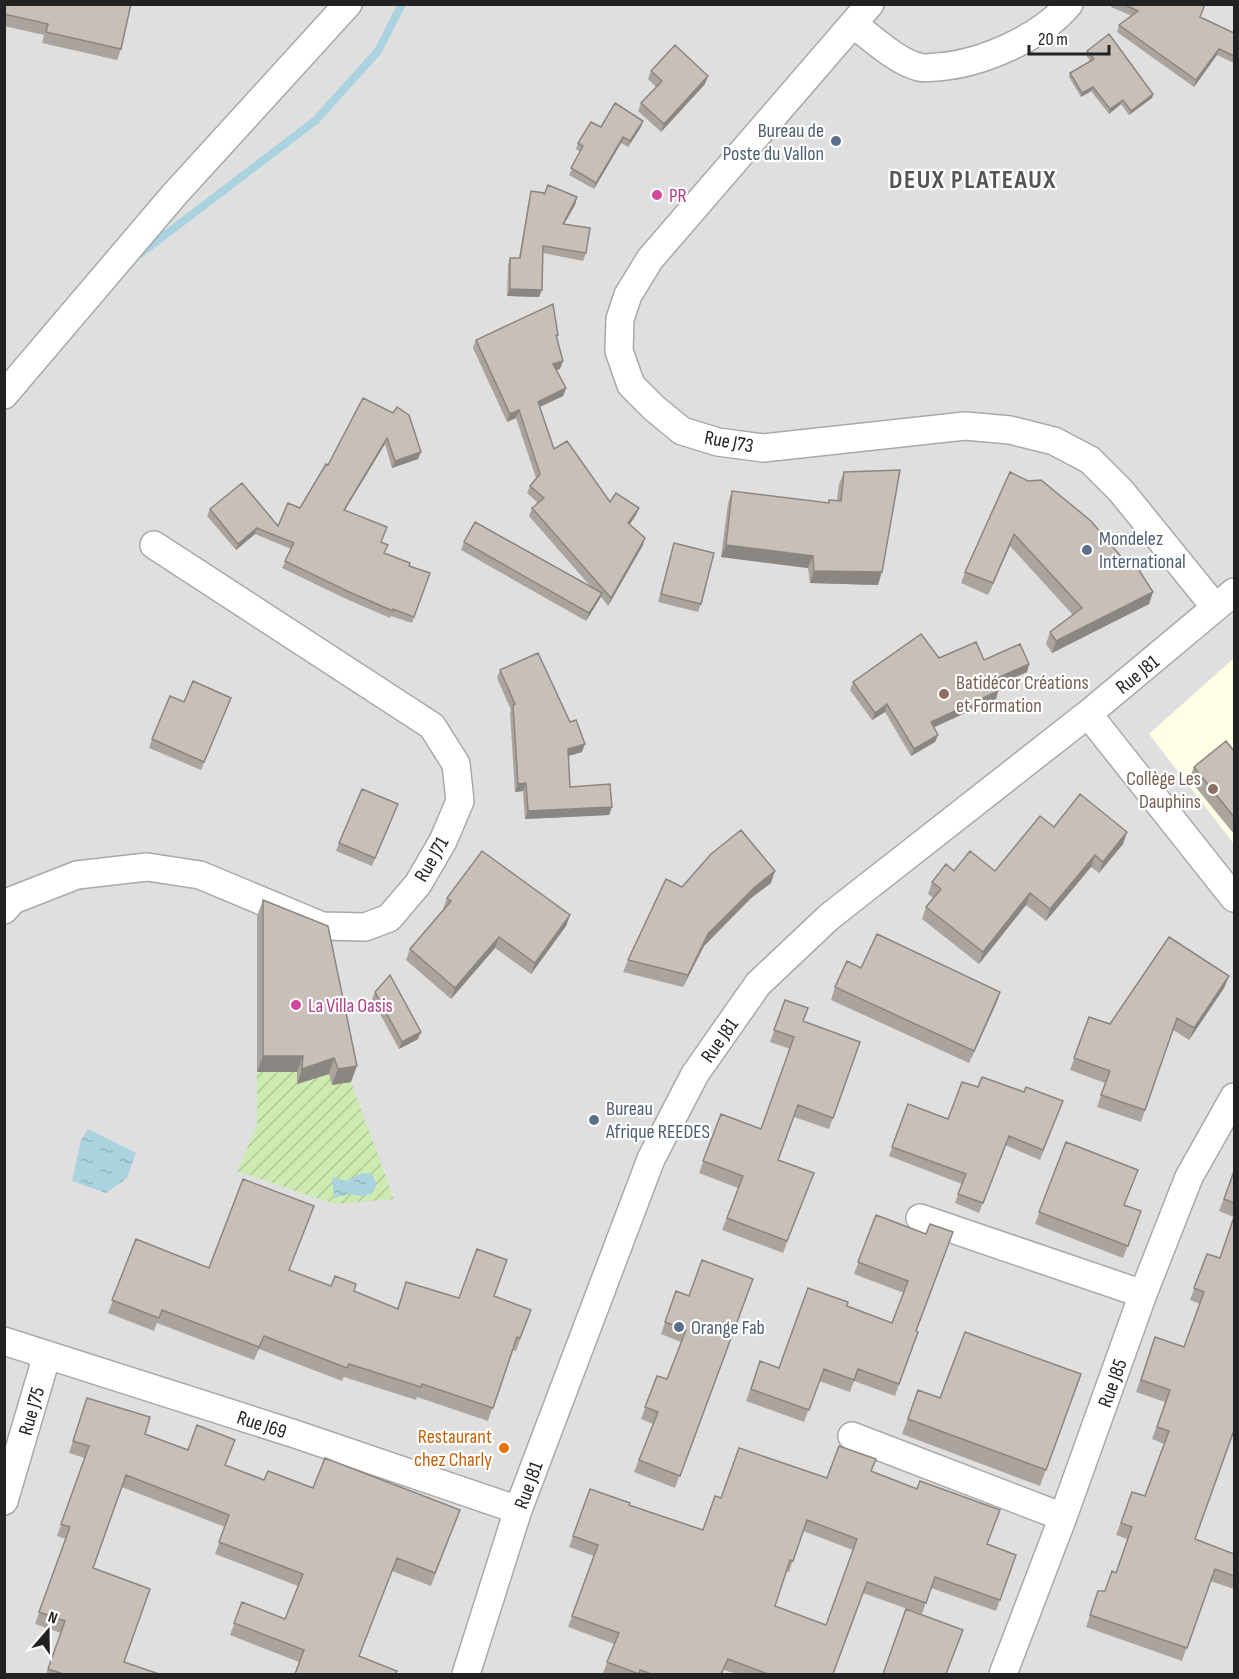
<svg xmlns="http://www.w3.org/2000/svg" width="1239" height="1679" font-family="'Sofia Sans Condensed',sans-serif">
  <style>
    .residential { fill: #e0dfdf }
    .education { fill: #ffffe5 }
    .garden { fill: url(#garden-furrows) }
    .water { fill: url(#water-ripples) }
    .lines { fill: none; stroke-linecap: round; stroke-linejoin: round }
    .stream { stroke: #aad3df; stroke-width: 8 }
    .minor-casing { stroke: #a9a9a9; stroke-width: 30 }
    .minor { stroke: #fff; stroke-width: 27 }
    .wall { fill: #aba49e; fill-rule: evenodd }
    .shaded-wall { fill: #8b8681 }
    .building { fill: #c7bfb8; stroke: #8b8681; stroke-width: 1.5; fill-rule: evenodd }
    .service-dot { fill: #5c6f8a; stroke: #fff; stroke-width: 2 }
    .hotel-dot { fill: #d1479c; stroke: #fff; stroke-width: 2 }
    .education-dot { fill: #8d6e63; stroke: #fff; stroke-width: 2 }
    .food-dot { fill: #e8710a; stroke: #fff; stroke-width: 2 }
    .labels { text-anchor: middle; stroke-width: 4.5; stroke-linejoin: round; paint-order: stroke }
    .service-label { font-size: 20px; fill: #4e5e75; stroke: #fff; text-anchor: start }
    .hotel-label { font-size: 20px; fill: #b23c85; stroke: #fff; text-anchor: start }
    .street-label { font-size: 20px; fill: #222; stroke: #fff }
    .education-label { font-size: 20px; fill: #785e54; stroke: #fff; text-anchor: start }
    .food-label { font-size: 20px; fill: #c56008; stroke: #fff; text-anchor: end }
    .district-label { font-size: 26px; font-weight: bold; letter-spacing: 1.5px; fill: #555; stroke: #fff }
  </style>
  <defs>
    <pattern id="garden-furrows" width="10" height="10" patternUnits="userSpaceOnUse" patternTransform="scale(1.5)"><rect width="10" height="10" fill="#cdebb0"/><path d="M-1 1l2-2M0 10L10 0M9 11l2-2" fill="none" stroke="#b0c997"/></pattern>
    <pattern id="water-ripples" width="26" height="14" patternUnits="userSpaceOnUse" patternTransform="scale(1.5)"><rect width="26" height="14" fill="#aad3df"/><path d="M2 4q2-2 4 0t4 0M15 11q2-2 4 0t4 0" fill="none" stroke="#92b5bf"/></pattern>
  </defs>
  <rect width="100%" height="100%" fill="#f2efe9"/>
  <!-- residential -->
  <path class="residential" d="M5,5H1234V1674H5Z"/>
  <!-- education -->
  <path class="education" d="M1234,658V844L1149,734Z"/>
  <!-- garden -->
  <path class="garden" d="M257,909L321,939L351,1082L394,1199L334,1204L237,1171L257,1126Z"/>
  <!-- water -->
  <path class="water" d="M88,1129L136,1153L127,1178L106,1193L72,1181L81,1140Z
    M362,1173L371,1174C377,1181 378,1187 371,1194L362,1196L349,1194L334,1198L332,1177L347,1181Z"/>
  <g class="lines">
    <!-- stream -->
    <path class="stream" d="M140,254L316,120L378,51L402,4"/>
    <defs>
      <path id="minor" d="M870,4L650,259L628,295L620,319L619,351L631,385L654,408L682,431L718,442L763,448L965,426L1010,430L1054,441L1090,460L1121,491L1215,607
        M853,24C871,37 897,62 919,67C924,69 932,67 937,67C981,64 1041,38 1069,4
        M4,395L174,195L348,4
        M1088,714L1234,898
        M4,910L13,900L77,875L147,867L200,875L322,926L365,927L389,918L418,884L443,841L460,801L456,764L432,726L154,545
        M920,1218L1143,1294
        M4,1341L295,1434L518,1510
        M852,1436L1063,1517
        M4,1501L47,1355
        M466,1674L518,1510L651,1159L695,1074L758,984L829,917L1088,714L1234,592
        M1003,1674L1063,1517L1143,1294L1189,1177L1234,1097"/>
    </defs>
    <!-- minor casing -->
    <use href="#minor" class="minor-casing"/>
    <!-- minor -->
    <use href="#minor" class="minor"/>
  </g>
  <!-- wall -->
  <path class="wall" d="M4,4L121,49L117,60L42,43L44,35L4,26Z
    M1112,4H1205L1200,17L1234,33V63L1217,55L1194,87L1117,32L1119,25L1132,16L1111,7Z
    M1087,51L1153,94L1152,98L1129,115L1121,104L1109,114L1091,91L1081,97L1069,77L1070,73L1090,61L1086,55Z
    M651,71L705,84L661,132L638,111L641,103L656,87L648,79Z
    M601,127H641L628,147L621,143L594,189L569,175L580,152L576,149L578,143Z
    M531,191L577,197L575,205L564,224L586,253L583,261L543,253L539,297L507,296L508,265L510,258H519L529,199Z
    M558,335L557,339L560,369L556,370L566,388L563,396L540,407L554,449L610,502L636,515L630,524L643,545L608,606L601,597L586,621L461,550L464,542L591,587L529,516L532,508L538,503L527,493L530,486L536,478L516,418L507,422L473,348L476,340Z
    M363,398L418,459L392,468L385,444L345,510L381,542L385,553L409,566L430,573L412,623L391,616L390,618L344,598L282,568L291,549L255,534L236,550L207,516L210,509L278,526L300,508L328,465Z
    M844,472L878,585L810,583L808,568L721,557L728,503L732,491L828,503L829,500H837L839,484Z
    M1010,472L1124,560L1153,592L1149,604L1052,653L1046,644L1050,632L1073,615L1010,546L988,595L961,583L965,572Z
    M674,543L701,604L698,612L658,602Z
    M939,658L984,660L1029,664L1027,672L996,686L998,691L996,699L934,727L938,735L935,742L911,756L885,712L872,720L850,690L853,682Z
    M500,670L582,752L568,756L570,787L612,807L609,815L525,819L523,791L515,792L510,713L511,710L497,678Z
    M231,698L201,770L149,748L152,739Z
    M1234,751V834L1189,779L1194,767Z
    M395,812L372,866L336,851L339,843Z
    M1054,827L1127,832L1123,844L1099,873L1091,867L1046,921L1026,905L979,964L922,919L926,907L933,898L928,894L932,882L954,871H995Z
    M771,883L751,898L704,946L683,987L623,972L628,960L682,887Z
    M447,898L570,915L566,926L531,974L495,948L451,999L406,960L410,949L444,910L443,909Z
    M263,900L351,1082L332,1085L329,1074L297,1084V1072H257V916Z
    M861,968L1000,992L996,1004L969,1063L831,1000L835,987Z
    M1229,976L1224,988L1189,1040L1173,1030L1141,1122L1097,1107L1105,1083L1070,1070L1089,1017L1110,1024Z
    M375,992L418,1039L399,1049L372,999Z
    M785,1000L803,1021L860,1042L829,1129L794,1117L778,1160L814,1173L783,1253L722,1230L738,1188L699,1173L721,1114L761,1129L790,1049L770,1042Z
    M978,1087L1024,1092L1063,1101L1040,1160L1005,1145L979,1213L955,1203L962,1184L889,1156L908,1104L948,1119Z
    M1066,1142L1125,1205L1141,1211L1123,1258L1035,1224Z
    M1234,1171V1217L1219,1211Z
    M876,1215L926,1234L916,1331L918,1332L895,1396L854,1381L850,1392L819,1381L804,1422L746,1401L760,1361L779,1368L847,1306L892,1323L904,1293L854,1274Z
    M136,1239L209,1268L289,1270L331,1286L354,1291L397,1309L406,1282L459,1298L494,1296L531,1310L516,1351L512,1350L488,1421L417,1397L416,1400L344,1377L342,1381L259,1349L254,1360L157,1323L154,1331L108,1313Z
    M1207,1254L1195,1539L1234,1554V1589L1210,1581L1182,1661L1086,1627L1098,1591H1105L1116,1573L1127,1539L1116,1535L1132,1492L1145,1496L1164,1444L1152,1439L1165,1402L1136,1392L1155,1337L1184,1347L1200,1304L1190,1300Z
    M753,1279L675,1488L634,1472L653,1424L641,1419L657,1376L667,1379L681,1342L661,1334L676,1291L689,1296Z
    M1081,1374L1040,1486L902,1434L918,1390L940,1398Z
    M87,1398L145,1434L264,1480L460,1510L431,1586L392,1571L299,1662L230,1635L242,1602L285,1619L298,1586L215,1554L225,1527L122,1487L93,1568L124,1662L159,1674H46L61,1633L35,1624L66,1539L57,1536L85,1458L69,1453Z
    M871,1471L987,1544L1016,1555L996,1611L931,1588L922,1614L863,1593L833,1674H736L724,1670L722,1674H608L603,1673L614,1644L568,1627L594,1556L569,1547L590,1489L629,1505L703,1530L721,1498L827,1478ZM803,1531L853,1550L826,1625L775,1606L786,1571L789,1572Z"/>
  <!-- shaded-wall -->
  <path class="shaded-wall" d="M1219,49L1217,55L1194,87L1196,80Z
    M708,76L705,84L661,132L664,124Z
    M1093,87L1091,91L1081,97L1082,93Z
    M1153,94L1152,98L1129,115L1131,111Z
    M1123,100L1121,104L1109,114L1110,109Z
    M643,121L641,127L628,147L630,141Z
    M623,137L621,143L594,189L596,183Z
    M577,197L575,205L560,231L563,224Z
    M510,289L542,290L539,297L507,296Z
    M563,361L560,369L550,371L553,364Z
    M566,388L563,396L535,409L538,402Z
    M519,410L516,418L507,422L510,414Z
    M387,438L385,444L341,516L344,510Z
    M421,452L418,459L392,468L395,461Z
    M639,508L636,515L625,531L628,523Z
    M257,528L255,534L236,550L238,544Z
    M1014,534L1010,546L988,595L993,583Z
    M645,538L643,545L608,606L611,598Z
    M726,545L813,556L808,568L721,557Z
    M814,571L882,572L878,585L810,583Z
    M1153,592L1149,604L1052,653L1056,641Z
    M602,593L599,600L586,621L589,613Z
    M1029,664L1027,672L991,688L993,680Z
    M998,691L996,699L928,730L931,722Z
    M887,704L885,712L872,720L875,713Z
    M938,735L935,742L911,756L914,749Z
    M585,744L582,752L565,757L568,749Z
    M526,783L523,791L515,792L518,784Z
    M612,807L609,815L525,819L528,811Z
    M1127,832L1123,844L1099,873L1103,862Z
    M1095,855L1091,867L1046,921L1050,909Z
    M775,871L771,883L751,898L704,946L683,987L688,975L708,934L756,886Z
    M1030,893L1026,905L979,964L983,952Z
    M570,915L566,926L531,974L535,963Z
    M499,937L495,948L451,999L455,988Z
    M1229,976L1224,988L1189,1040L1194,1028Z
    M1000,992L996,1004L969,1063L974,1051Z
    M421,1032L418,1039L399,1049L402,1042Z
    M263,1056H303L297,1072H257Z
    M334,1058L329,1074L297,1084L302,1069Z
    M357,1066L351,1082L332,1085L338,1069Z"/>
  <!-- building -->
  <path class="building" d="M4,4H131L121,49L46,32L48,24L4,14Z
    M1123,4H1205L1200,17L1234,33V56L1219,49L1196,80L1119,25L1138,11Z
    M1109,34L1153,94L1131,111L1123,100L1110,109L1093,87L1082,93L1070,73L1094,59L1087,51Z
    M675,45L708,76L664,124L641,103L662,81L651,71Z
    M615,103L643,121L630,141L623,137L596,183L571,168L583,146L578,143L591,122L601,127Z
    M548,185L577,197L563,224L590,228L586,253L543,246L542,290L510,289V258H520L531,191L544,193V195Z
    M553,304L558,335H556L563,361L553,364L566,388L538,402L554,449L567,441L610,502L616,493L639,508L628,523L645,538L611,598L532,508L544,498L530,486L540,474L519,410L510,414L476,340Z
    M363,398L393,413L397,407L409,415L421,452L395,461L387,438L344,510L387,527L381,542L388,545L384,553L410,563L409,566L430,573L414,617L393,609V611L347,591L285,561L294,543L257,528L238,544L210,509L242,483L278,526L288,503L300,508L326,464L328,465Z
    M900,470L882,572L814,571L813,556L726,545L732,491L829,503V500L841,501L844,472Z
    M1010,472L1028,481L1041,480L1091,521L1124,560L1130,556L1153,592L1056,641L1050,632L1082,608L1014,534L993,583L965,572Z
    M475,522L602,593L589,613L464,542Z
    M674,543L714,553L701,604L661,594Z
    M921,634L939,658L976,642L984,660L1020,644L1029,664L993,680L998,691L931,722L938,735L914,749L887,704L875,713L853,682Z
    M538,653L570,722L576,720L585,744L568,749L570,787L610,784L612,807L528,811L526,783L518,784L513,705L515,704L500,670Z
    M193,681L231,698L204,762L152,739L170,696L184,702Z
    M1226,741L1234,751V817L1194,767Z
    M362,789L398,804L375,858L339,843Z
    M1080,794L1127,832L1103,862L1095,855L1050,909L1030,893L983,952L926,907L941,889L932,882L946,864L954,871L970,851L995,871L1040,816L1054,827Z
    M741,830L775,871L756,886L708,934L688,975L628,960L666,879L682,887L711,854Z
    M482,851L570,915L535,963L499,937L455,988L410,949L451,901L447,898Z
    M263,900L328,926L357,1066L338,1069L334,1058L302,1069L303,1056H263Z
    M877,934L1000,992L974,1051L835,987L847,961L861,968Z
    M1169,937L1229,976L1194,1028L1177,1018L1145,1110L1101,1095L1110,1071L1074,1058L1089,1017L1110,1024Z
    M390,975L421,1032L402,1042L375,992Z
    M785,1000L808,1008L803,1021L860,1042L833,1118L798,1105L778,1160L814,1173L787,1241L727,1218L743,1176L703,1161L721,1114L761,1129L794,1037L774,1030Z
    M982,1077L1024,1092L1026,1087L1063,1101L1043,1150L1009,1136L983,1203L958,1194L966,1174L892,1147L908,1104L948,1119L962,1082L978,1087Z
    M1066,1142L1138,1170L1124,1205L1141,1211L1128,1246L1039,1212Z
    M1234,1171V1203L1224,1199Z
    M243,1179L314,1206L289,1270L331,1286L335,1276L356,1284L354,1291L398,1309L406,1282L459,1298L477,1249L507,1260L494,1296L531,1310L520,1338L517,1337L493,1408L422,1384L421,1387L349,1364L347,1368L264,1336L259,1347L162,1310L159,1318L112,1300L136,1239L209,1268Z
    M876,1215L926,1234L930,1224L953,1232L916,1331L918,1332L899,1384L858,1369L854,1380L824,1369L809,1410L751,1389L760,1361L779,1368L808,1288L848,1302L847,1306L892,1323L908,1281L858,1262Z
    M1234,1217V1430L1195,1539L1234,1554V1576L1215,1569L1187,1648L1090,1615L1098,1591H1105L1112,1571L1116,1573L1132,1527L1121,1523L1132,1492L1145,1496L1169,1431L1157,1427L1170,1390L1141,1380L1155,1337L1184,1347L1204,1292L1194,1288L1207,1254L1220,1258Z
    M702,1260L753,1279L680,1476L639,1460L658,1412L645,1407L657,1376L667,1379L686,1330L665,1322L676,1291L689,1296Z
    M965,1332L1081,1374L1046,1470L908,1419L918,1390L940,1398Z
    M87,1398L150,1417L145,1434L188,1450L197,1425L235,1440L225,1465L264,1480L268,1471L313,1488L325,1458L460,1510L435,1573L397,1558L359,1656L397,1671L395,1674H295L304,1650L234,1623L242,1602L285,1619L303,1574L219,1542L229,1515L126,1475L93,1568L150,1589L124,1662L159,1674H63L48,1669L65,1621L39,1612L70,1527L61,1524L89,1446L73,1441Z
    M839,1446L876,1459L871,1471L917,1489L920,1481L1000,1510L987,1544L1016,1555L1000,1600L935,1577L926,1603L867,1582L833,1674H768L728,1659L721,1674H651L640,1670L639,1674L607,1662L619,1633L572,1616L598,1545L573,1536L590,1489L630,1503L629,1505L703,1530L715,1496L721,1498L739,1448L827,1478ZM807,1520L857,1539L826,1625L775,1606L790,1560L793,1561Z
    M906,1609L963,1630L946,1674H883Z"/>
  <!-- markers -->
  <g class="service-dot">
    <circle cx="836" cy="141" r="6"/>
    <circle cx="1087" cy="550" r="6"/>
    <circle cx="594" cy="1120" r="6"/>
    <circle cx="679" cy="1327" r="6"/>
  </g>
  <g class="hotel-dot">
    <circle cx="657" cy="195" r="6"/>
    <circle cx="296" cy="1005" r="6"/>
  </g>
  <g class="education-dot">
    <circle cx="944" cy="694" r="6"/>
    <circle cx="1213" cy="789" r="6"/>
  </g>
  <circle class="food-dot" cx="504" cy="1448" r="6"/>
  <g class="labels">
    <!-- service labels -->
    <g class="service-label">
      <text x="824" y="137" text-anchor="end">Bureau de<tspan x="824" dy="23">Poste du Vallon</tspan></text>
      <text x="1099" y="545">Mondelez<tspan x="1099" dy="23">International</tspan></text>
      <text x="606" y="1115">Bureau<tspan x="606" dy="23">Afrique REEDES</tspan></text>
      <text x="691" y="1334">Orange Fab</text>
    </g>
    <!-- hotel labels -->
    <g class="hotel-label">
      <text x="669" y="202">PR</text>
      <text x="308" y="1012">La Villa Oasis</text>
    </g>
    <!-- street labels -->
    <g class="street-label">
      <text transform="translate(729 441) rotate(11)" y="7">Rue J73</text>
      <text transform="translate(1137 674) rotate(-39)" y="7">Rue J81</text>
      <text transform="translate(431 859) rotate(-60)" y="7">Rue J71</text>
      <text transform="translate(719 1040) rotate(-55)" y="7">Rue J81</text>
      <text transform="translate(1112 1383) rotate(-70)" y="7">Rue J85</text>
      <text transform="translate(31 1411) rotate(-74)" y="7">Rue J75</text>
      <text transform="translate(262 1424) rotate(18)" y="7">Rue J69</text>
      <text transform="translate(528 1485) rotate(-70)" y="7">Rue J81</text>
    </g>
    <!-- education labels -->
    <g class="education-label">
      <text x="956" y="689">Batidécor Créations<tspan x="956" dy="23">et Formation</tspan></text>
      <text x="1201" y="785" text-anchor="end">Collège Les<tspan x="1201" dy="23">Dauphins</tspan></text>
    </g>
    <!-- food labels -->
    <g class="food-label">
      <text x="492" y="1443">Restaurant<tspan x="492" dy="23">chez Charly</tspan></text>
    </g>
    <!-- district labels -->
    <g class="district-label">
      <text x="973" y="188">DEUX PLATEAUX</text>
    </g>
  </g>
  <!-- border -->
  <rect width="1239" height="1679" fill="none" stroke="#222222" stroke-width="12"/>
  <!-- north arrow -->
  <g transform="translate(48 1631) rotate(20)" stroke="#ffffff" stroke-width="4.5" paint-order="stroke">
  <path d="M0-4.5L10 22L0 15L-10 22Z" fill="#222222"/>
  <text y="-9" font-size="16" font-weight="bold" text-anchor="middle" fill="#222222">N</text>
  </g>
  <!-- scale -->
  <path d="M1029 45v9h80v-9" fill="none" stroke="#222222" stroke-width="3"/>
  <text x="1038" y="45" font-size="18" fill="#222222" stroke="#ffffff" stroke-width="4.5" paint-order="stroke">20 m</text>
</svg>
